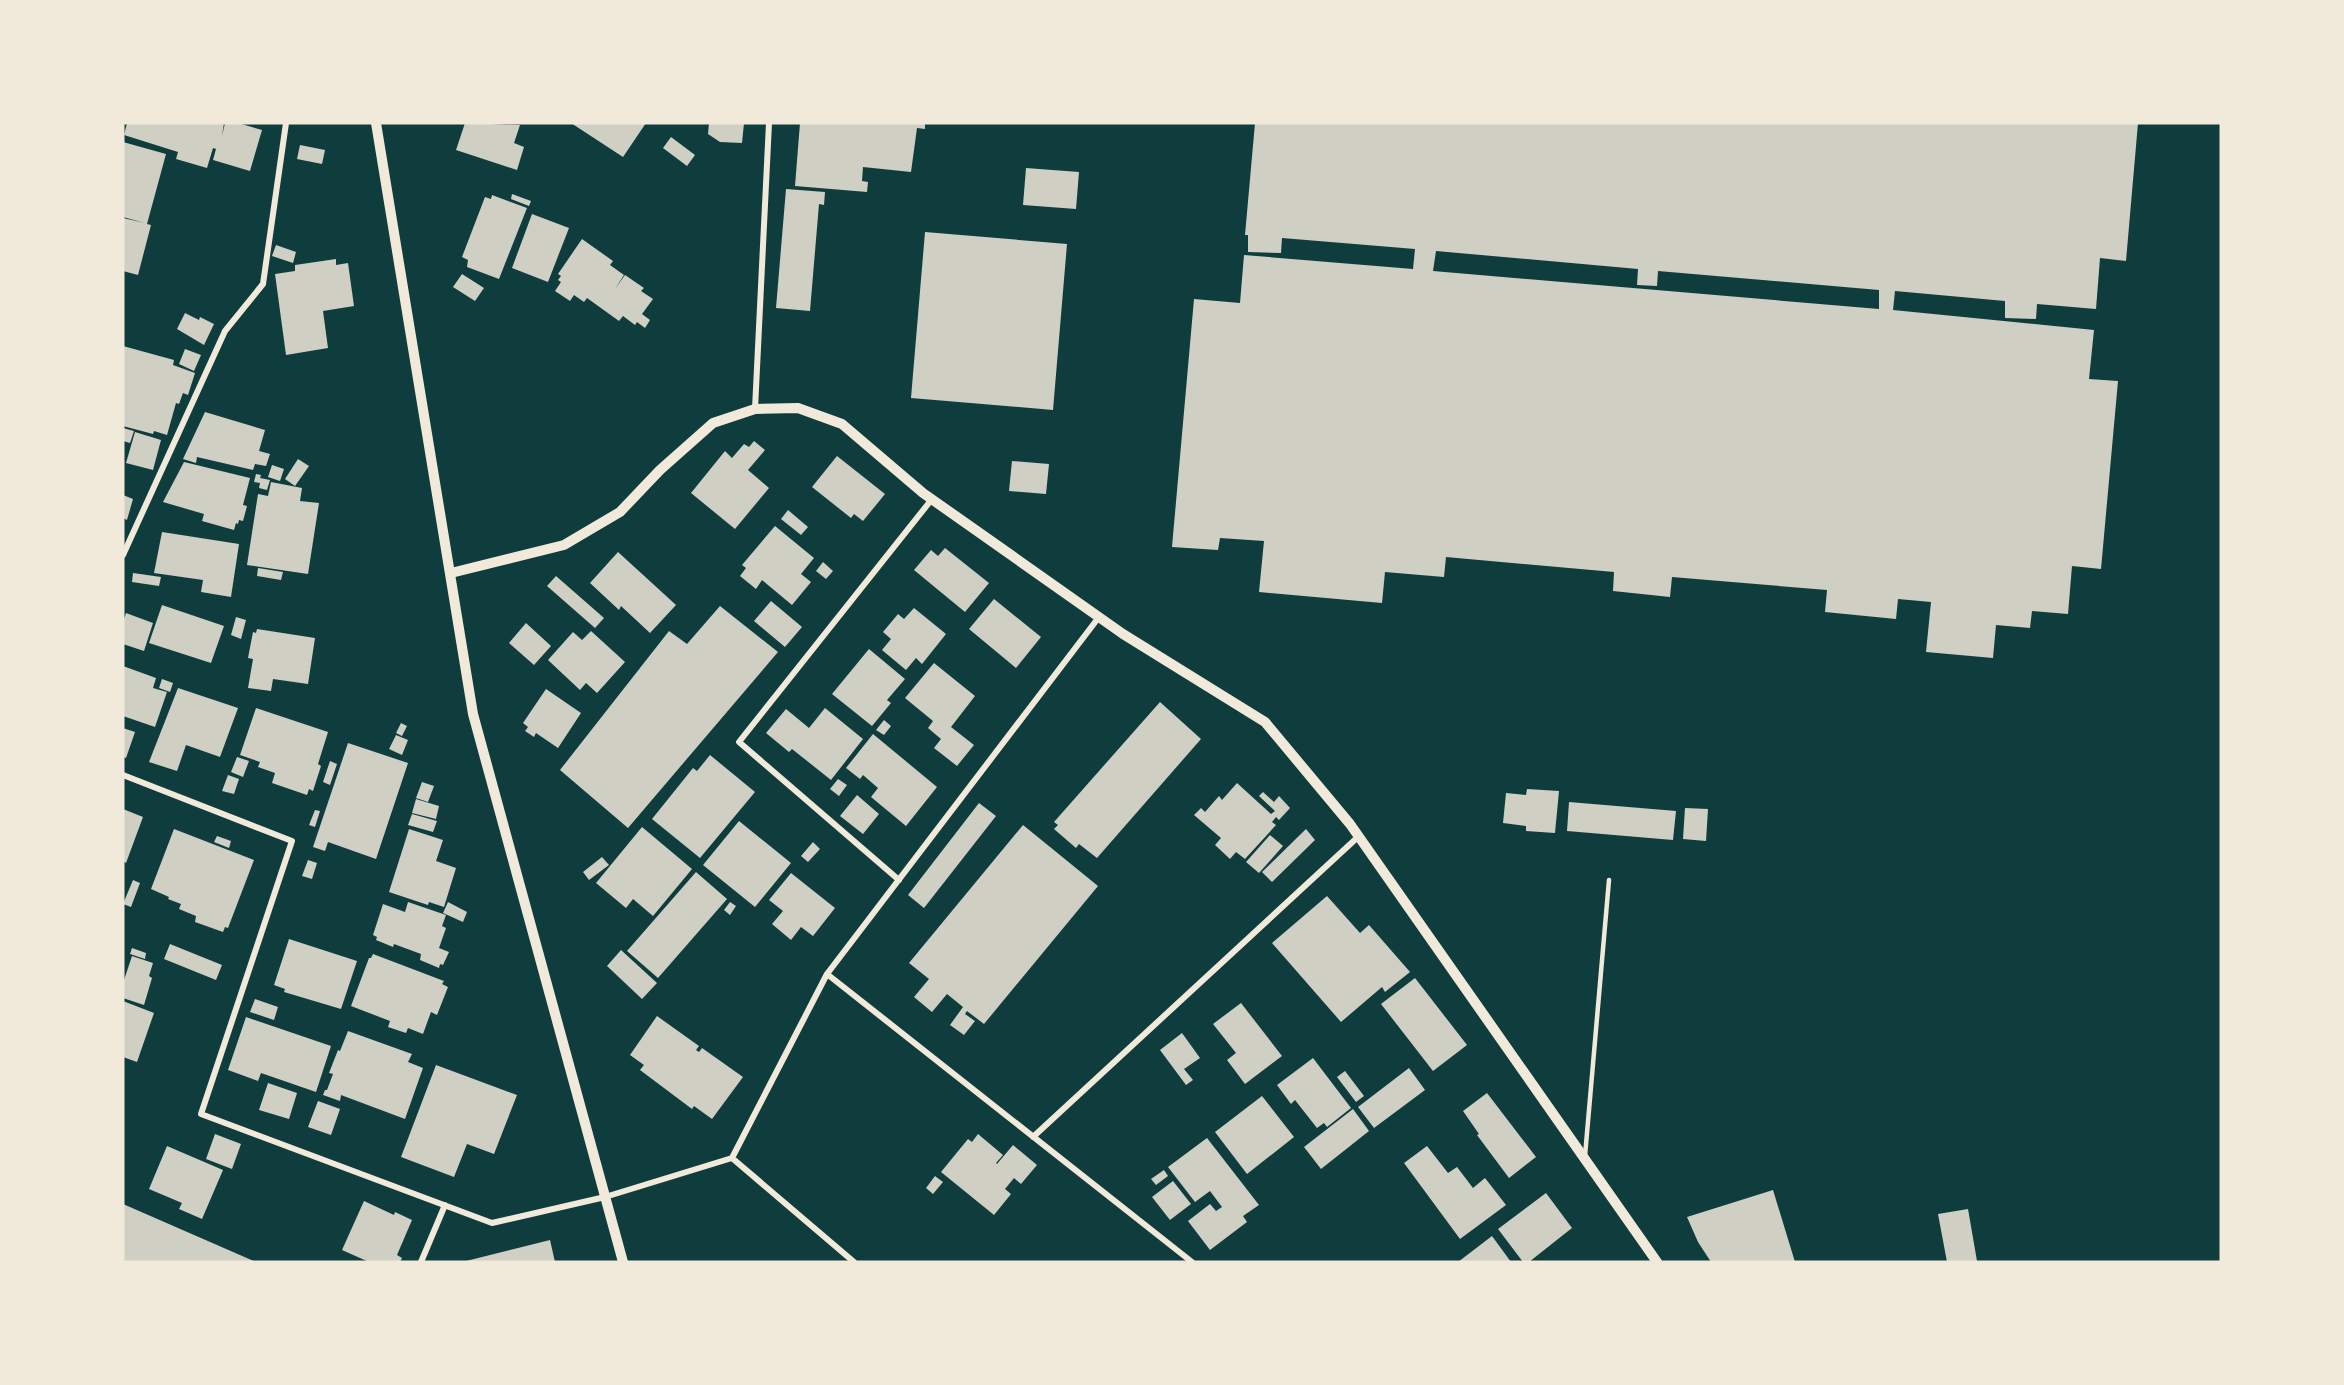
<svg xmlns="http://www.w3.org/2000/svg" width="2344" height="1385" font-family="'Roboto Serif',serif">
  <style>
    .building { fill: #cfcfc3; fill-rule: evenodd }
    .lines { fill: none; stroke-linecap: round; stroke-linejoin: round }
    .service { stroke: #f1e9da; stroke-width: 4.5 }
    .minor { stroke: #f1e9da; stroke-width: 6 }
    .tertiary { stroke: #f1e9da; stroke-width: 10 }
  </style>
  <rect width="100%" height="100%" fill="#0f3d3e"/>
  <!-- building -->
  <path class="building" d="M127,123H224L222,136L225,123H238L262,130L250,171L213,160L216,149L213,148L207,168L176,159L178,152L124,135Z
    M465,123L520,125L514,143L524,147L517,170L456,150Z
    M571,123H646L623,157Z
    M709,123H744L742,143L720,142L708,134Z
    M800,123H925V129L917,128L911,172L863,167L862,181L868,182L867,192L795,186Z
    M1255,123H2138L2126,261L2100,258L2096,309L2037,304L2036,319L2005,318V301L1895,291L1893,310L2094,330L2089,379L2118,381L2101,569L2072,566L2068,614L2032,611L2030,628L1996,625L1993,658L1926,652L1931,602L1898,599L1896,619L1825,612L1827,590L1672,577L1670,597L1613,591L1614,572L1446,557L1444,577L1385,572L1382,603L1259,592L1264,541L1220,538L1218,550L1172,547L1194,299L1240,303L1244,255L1413,269L1415,249L1282,238L1281,253L1248,252V235H1245ZM1436,251L1638,269L1637,285L1657,286L1658,271L1879,290V309L1433,271Z
    M671,137L695,155L687,166L663,148Z
    M123,142L166,154L147,224L151,225L138,275L123,271V218L145,223L123,217Z
    M300,145L325,150L322,164L297,159Z
    M1026,168L1079,172L1076,209L1023,205Z
    M786,189L825,192L824,205L819,204L810,311L776,308Z
    M512,194L531,201L529,206L511,199Z
    M492,195L527,208L499,279L467,267L468,260L462,257L485,197L491,199Z
    M532,214L569,228L548,282L512,268Z
    M925,232L1067,244L1053,410L911,398Z
    M582,239L613,261L610,265L624,275L615,289L625,275L644,288L641,291L653,299L642,314L650,320L645,328L637,322L635,325L623,316L619,321L587,298L584,302L574,295L570,301L555,291L561,282L558,280L561,276L558,274Z
    M276,245L296,252L293,263L272,256Z
    M336,259V265L348,263L354,306L323,311L328,348L286,355L275,274L295,271V265Z
    M462,274L484,288L475,301L453,287Z
    M185,313L199,320L200,317L214,324L204,345L177,329Z
    M123,346L174,360L173,365L195,373L188,395L183,393L179,404L176,403L167,435L154,431L153,434L123,426Z
    M185,349L201,355L194,371L179,364Z
    M205,412L265,430L259,451L270,454L266,466L255,464L253,470L197,457L196,463L183,459Z
    M123,428L134,431L130,443L123,441Z
    M135,432L161,440L153,470L126,463Z
    M754,441L765,450L748,470L769,488L735,529L691,493L725,451L732,458L744,444L749,447Z
    M837,456L885,494L863,521L854,514L851,518L812,487Z
    M298,459L309,466L295,486L285,479Z
    M1012,461L1049,464L1046,494L1009,491Z
    M184,462L250,478L243,505L247,506L243,521L239,520L238,524L236,523L234,530L202,521L204,514L163,502Z
    M272,465L284,469L280,481L268,477Z
    M256,474L261,475L260,478L270,480L267,490L259,488L260,483L254,482Z
    M271,482L302,488L300,501L319,503L308,574L247,565L258,494L268,496Z
    M123,495L133,499L127,520L123,518Z
    M788,510L808,527L801,535L781,519Z
    M775,526L814,558L801,574L811,582L792,605L762,580L756,589L740,576L746,568L742,565Z
    M162,532L239,544L231,597L201,592L203,580L154,573Z
    M945,548L989,583L965,612L914,570L931,550L938,556Z
    M618,552L676,605L650,633L621,606L619,610L590,583Z
    M823,562L833,571L826,579L816,571Z
    M258,568L283,572L281,580L257,576Z
    M133,573L161,577L159,586L132,582Z
    M556,576L604,618L595,628L547,586Z
    M994,599L1041,637L1016,668L969,629Z
    M771,601L802,627L785,647L754,621Z
    M162,605L224,626L211,663L149,643Z
    M720,606L778,652L628,828L560,770L669,631L687,644Z
    M914,608L946,634L922,664L916,658L906,670L882,650L891,639L883,632L898,614L904,619Z
    M126,613L153,623L144,651L123,644V622Z
    M236,617L246,620L241,639L231,635Z
    M526,623L551,646L534,665L509,643Z
    M257,629L315,638L308,684L273,679L271,691L248,688L253,659L248,658L253,632L256,633Z
    M591,631L625,662L597,693L586,683L580,690L548,660L573,632L582,640Z
    M869,649L905,679L887,700L891,703L872,726L832,694Z
    M934,663L975,696L951,727L974,745L957,766L934,748L941,739L928,728L933,721L905,698Z
    M123,666L156,678L153,688L167,692L155,727L123,716Z
    M162,679L173,683L170,692L159,688Z
    M178,688L238,708L220,757L186,745L177,771L149,762Z
    M546,689L581,713L558,748L536,733L534,737L525,731L528,727L523,723Z
    M1160,702L1201,739L1097,858L1079,844L1076,848L1054,829L1058,825L1054,822Z
    M256,708L328,732L318,764L321,766L313,791L309,789L307,795L272,783L275,773L258,767L260,762L240,755Z
    M825,708L863,739L831,780L792,749L789,752L766,733L786,709L809,728Z
    M884,720L891,726L884,735L876,730Z
    M401,723L407,726L402,736L396,733Z
    M123,728L135,732L126,758L123,757Z
    M873,734L937,787L906,826L871,797L878,788L863,775L860,779L846,768Z
    M396,735L408,740L402,755L389,749Z
    M348,743L408,763L376,859L328,842L325,851L313,847Z
    M710,755L755,792L700,858L652,819L693,768L697,771Z
    M237,757L249,761L243,777L231,772Z
    M330,761L337,764L330,785L323,782Z
    M228,775L239,779L234,794L222,791Z
    M838,779L847,785L839,796L830,789Z
    M422,782L434,786L428,802L416,798Z
    M1237,783L1271,814L1275,811L1259,796L1263,792L1274,802L1279,796L1290,808L1279,820L1276,817L1272,822L1276,825L1245,859L1236,852L1230,859L1215,845L1221,838L1194,815L1201,808L1205,812L1219,796L1222,800Z
    M1527,789L1559,791L1555,833L1526,831V826L1503,823L1506,793L1526,795Z
    M857,795L879,814L863,834L840,816Z
    M416,799L439,806L436,819L412,813Z
    M1569,802L1676,811L1673,840L1567,831Z
    M979,803L996,816L924,908L908,895Z
    M1685,808L1708,809L1706,841L1683,839Z
    M123,809L143,817L126,863L123,861Z
    M315,810L320,811L315,827L309,825Z
    M412,814L437,821L433,832L408,825Z
    M739,821L791,863L755,907L703,865Z
    M1023,825L1098,886L984,1024L967,1011L965,1014L975,1021L964,1035L950,1025L963,1007L947,994L932,1012L914,997L929,979L909,963Z
    M642,827L692,869L653,916L633,899L626,908L596,883Z
    M174,829L254,860L228,928L225,927L223,932L195,922L196,916L179,909L181,904L168,899L169,897L151,889Z
    M409,829L443,840L436,861L456,868L444,907L429,902L428,905L389,892Z
    M1306,829L1315,840L1272,882L1262,872Z
    M1270,835L1283,846L1259,873L1246,862Z
    M217,836L231,841L229,848L214,842Z
    M813,842L820,849L808,862L801,856Z
    M602,857L609,865L589,880L583,872Z
    M308,860L317,863L312,879L302,876Z
    M696,872L727,899L658,978L627,951Z
    M791,873L835,908L813,936L801,927L791,940L772,924L783,911L769,900Z
    M133,880L140,883L131,907L123,904Z
    M1327,896L1360,933L1369,925L1410,972L1385,992L1382,987L1341,1022L1272,943Z
    M408,902L446,915L442,926L446,928L439,948L449,952L443,965L440,964L439,968L420,960L421,954L394,944L393,947L376,940L377,937L373,935L383,904L405,912Z
    M448,902L467,912L463,922L443,913Z
    M730,902L736,906L730,915L724,910Z
    M289,939L357,961L341,1009L284,992L285,989L274,985Z
    M170,944L222,965L216,980L164,959Z
    M132,948L146,953L145,959L130,954Z
    M621,950L657,983L642,999L607,966Z
    M373,954L444,981L442,984L448,987L437,1015L431,1012L423,1034L408,1028L406,1033L388,1027L390,1021L351,1006L369,958H371Z
    M132,956L153,963L149,976L152,978L144,1005L123,998V983Z
    M1415,978L1467,1045L1433,1071L1381,1004Z
    M255,999L278,1007L274,1020L250,1012Z
    M123,1001L154,1013L137,1062L123,1057Z
    M1241,1003L1282,1056L1245,1084L1227,1060L1236,1053L1213,1024Z
    M657,1016L699,1046L696,1050L699,1052L702,1048L743,1077L712,1119L694,1106L692,1109L640,1070L644,1065L630,1055Z
    M246,1017L331,1046L316,1092L261,1073L258,1081L228,1070Z
    M348,1031L412,1054L408,1062L423,1068L405,1119L341,1095L340,1101L323,1095L325,1090H327L333,1074L329,1073L338,1050L340,1051Z
    M1182,1033L1200,1058L1184,1069L1193,1080L1186,1085L1160,1050Z
    M1313,1058L1351,1108L1327,1127L1324,1123L1317,1128L1295,1100L1291,1104L1277,1085Z
    M436,1065L517,1095L494,1154L467,1144L454,1177L401,1157Z
    M1409,1068L1425,1090L1374,1128L1358,1107Z
    M1345,1071L1364,1096L1356,1102L1337,1077Z
    M268,1083L297,1093L289,1119L259,1110Z
    M1487,1093L1536,1157L1509,1178L1477,1135L1479,1134L1463,1111Z
    M1262,1096L1294,1137L1247,1174L1215,1132Z
    M318,1101L340,1109L331,1135L308,1127Z
    M1353,1109L1369,1131L1321,1169L1304,1147Z
    M215,1134L241,1144L232,1169L206,1159Z
    M978,1134L1003,1155L996,1163L997,1164L1013,1145L1037,1165L1021,1184L1014,1178L1005,1189L1011,1194L994,1215L941,1172L968,1139L972,1142Z
    M1207,1138L1259,1205L1243,1216L1247,1222L1210,1250L1188,1221L1210,1204L1216,1211L1222,1207L1210,1191L1195,1202L1168,1167Z
    M167,1146L223,1170L202,1219L179,1209L182,1203L149,1189Z
    M1427,1146L1448,1173L1457,1167L1473,1188L1485,1178L1506,1205L1460,1239L1404,1163Z
    M1164,1170L1168,1176L1156,1185L1151,1179Z
    M935,1176L943,1182L933,1194L926,1188Z
    M1173,1181L1191,1204L1170,1220L1152,1197Z
    M1773,1190L1795,1262H1711L1698,1242L1687,1217Z
    M1546,1193L1572,1228L1529,1262H1523L1498,1229Z
    M364,1201L394,1215L395,1212L412,1220L397,1255L402,1258L400,1262H369L342,1250Z
    M123,1204L256,1262H123Z
    M1968,1209L1977,1261L1947,1262L1938,1214Z
    M1492,1236L1511,1262H1458Z
    M550,1240L555,1262H466V1261Z"/>
  <g class="lines">
    <!-- service -->
    <path class="service" d="M1585,1156L1609,880"/>
    <!-- minor -->
    <path class="minor" d="M755,409L769,123
      M123,555L225,331L263,284L286,123
      M1099,617L827,974L1192,1262
      M123,775L292,841L201,1114L492,1223L605,1197L732,1158L854,1262
      M899,880L739,742L932,499
      M1033,1137L1359,836
      M732,1158L827,974
      M421,1262L445,1205"/>
    <!-- tertiary -->
    <path class="tertiary" d="M376,123L473,714L623,1262
      M451,573L564,545L620,512L660,470L713,423L755,409L798,408L842,424L923,493L1123,634L1265,722L1350,824L1657,1262"/>
  </g>
  <!-- border -->
  <rect width="2344" height="1385" fill="none" stroke="#f1e9da" stroke-width="249"/>
</svg>
